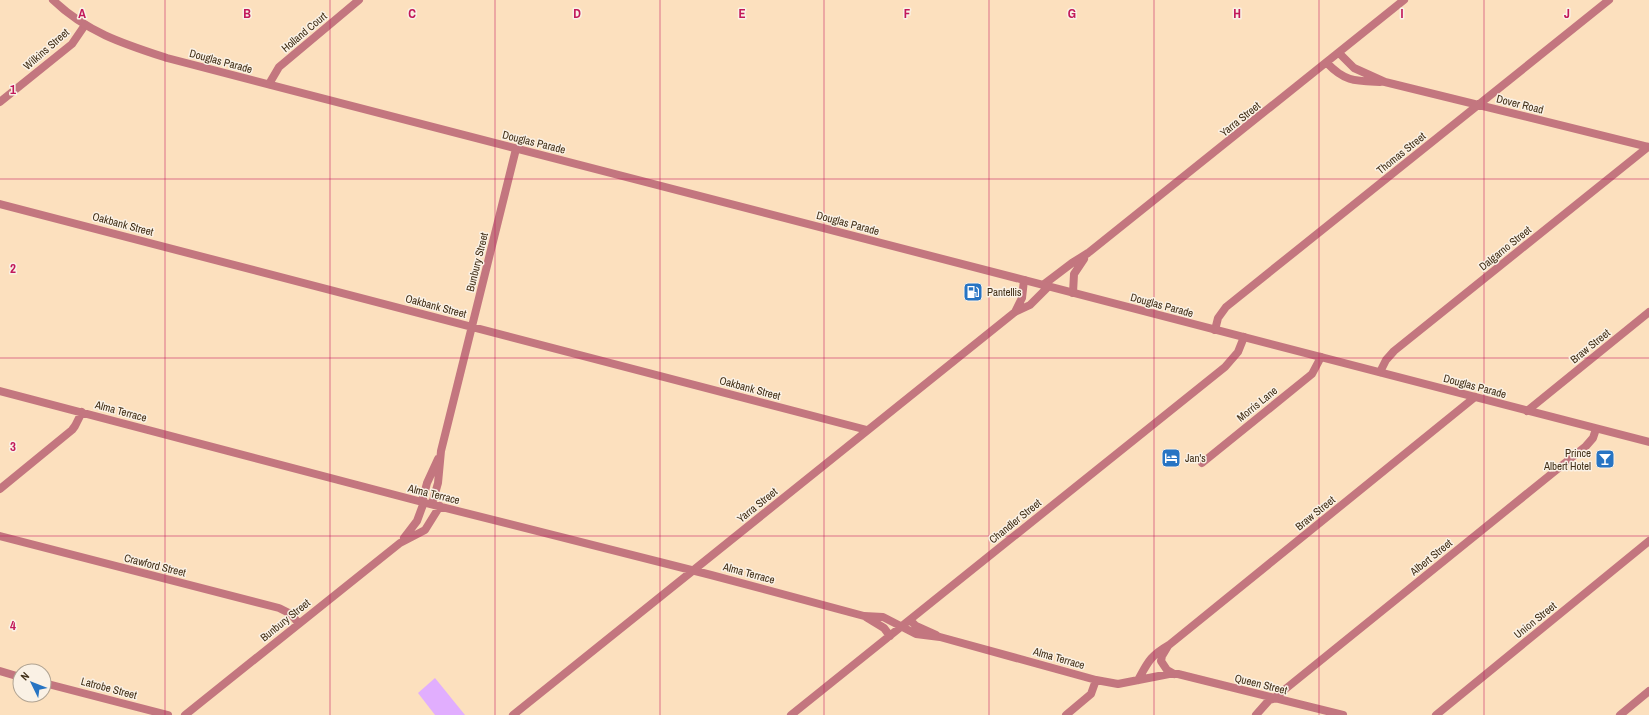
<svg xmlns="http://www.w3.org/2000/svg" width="1649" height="715" font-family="'Archivo Narrow',sans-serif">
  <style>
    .green { fill: #e1aefe }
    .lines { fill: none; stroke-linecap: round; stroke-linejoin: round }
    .minor { stroke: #c3767f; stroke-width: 8 }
    .tertiary { stroke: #c3767f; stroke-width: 8 }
    .grid { fill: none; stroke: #c2185b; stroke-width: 1; stroke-opacity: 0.55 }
    .labels { text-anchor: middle; stroke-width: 3; stroke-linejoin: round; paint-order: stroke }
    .street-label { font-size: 11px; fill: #402e16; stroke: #faf1e5 }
    .poi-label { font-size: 11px; fill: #402e16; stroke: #faf1e5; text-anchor: start }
    .grid-label { font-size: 13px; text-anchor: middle; font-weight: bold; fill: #c2185b; stroke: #faf1e5; stroke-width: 3; stroke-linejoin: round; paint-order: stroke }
  </style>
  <rect width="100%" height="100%" fill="#fce0be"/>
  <!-- green -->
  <path class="green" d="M435,678L465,715H435L418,693Z"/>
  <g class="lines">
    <!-- minor -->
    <path class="minor" d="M1339,53L1354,68L1385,82L1649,147
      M1327,63C1345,82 1356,81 1380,82
      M269,84L279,67L359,0
      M0,102L72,44L85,25
      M0,204L867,430
      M1043,285L1072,263L1088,253L1404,0
      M1073,293L1074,274L1084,259
      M1015,312L1022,298L1024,280
      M1215,330L1218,318L1226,307L1609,0
      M1380,372L1386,360L1394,351L1648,147
      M0,391L422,502L711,575L864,616L883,617L916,634L940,637L1096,680L1118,684L1169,674H1178L1343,715
      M1527,411L1649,312
      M1202,463L1312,374L1321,357
      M0,489L72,430L75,426L82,412
      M422,502L427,483L438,459
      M432,504L438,483L441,451L516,149
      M0,536L279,608L291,614L299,624
      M404,538L417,521L424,502
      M866,617L884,628L890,636
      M910,620L916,626L936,635
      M1168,646L1162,656L1161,661L1167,670L1174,674
      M0,671L20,677
      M1138,680C1148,662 1150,656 1169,645L1475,397
      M44,683L168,715
      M1273,699L1586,446L1593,438L1596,429
      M185,715L400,543L425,530L440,506
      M513,715L1015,312L1030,305L1048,287
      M791,715L1225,367L1238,352L1244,337
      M1066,715L1091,694L1096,680
      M1256,715L1271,698
      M1436,715L1649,541
      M1620,715L1649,691"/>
    <!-- tertiary -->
    <path class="tertiary" d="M53,0C86,32 124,44 167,58L1649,442"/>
  </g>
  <!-- grid -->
  <path class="grid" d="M165,0V715M330,0V715M495,0V715M660,0V715M824,0V715M989,0V715M1154,0V715M1319,0V715M1484,0V715M0,179H1649M0,358H1649M0,536H1649"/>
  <!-- icons -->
  <defs>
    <symbol id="fuel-square" viewBox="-11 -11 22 22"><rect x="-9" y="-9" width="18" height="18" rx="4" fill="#2774c3" stroke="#faf1e5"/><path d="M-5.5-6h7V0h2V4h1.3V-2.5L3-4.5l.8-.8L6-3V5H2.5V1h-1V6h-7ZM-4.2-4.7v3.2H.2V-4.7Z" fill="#fff"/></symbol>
    <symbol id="hotel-square" viewBox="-11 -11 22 22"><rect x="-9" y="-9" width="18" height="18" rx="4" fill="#2774c3" stroke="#faf1e5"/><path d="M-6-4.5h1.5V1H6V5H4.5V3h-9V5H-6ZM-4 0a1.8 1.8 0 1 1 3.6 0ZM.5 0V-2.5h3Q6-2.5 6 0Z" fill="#fff"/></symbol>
    <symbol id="bar-square" viewBox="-11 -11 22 22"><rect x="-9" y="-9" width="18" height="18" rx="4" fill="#2774c3" stroke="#faf1e5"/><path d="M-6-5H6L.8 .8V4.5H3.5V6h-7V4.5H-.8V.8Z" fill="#fff"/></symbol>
  </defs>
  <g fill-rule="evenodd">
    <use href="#fuel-square" x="962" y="281" width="22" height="22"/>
    <use href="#hotel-square" x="1160" y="447" width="22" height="22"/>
    <use href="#bar-square" x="1594" y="448" width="22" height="22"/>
  </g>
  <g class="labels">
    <!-- street labels -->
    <g class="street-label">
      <text transform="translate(304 32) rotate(-40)" y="4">Holland Court</text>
      <text transform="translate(46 49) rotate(-41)" y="4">Wilkins Street</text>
      <text transform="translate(221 61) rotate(15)" y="4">Douglas Parade</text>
      <text transform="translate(1520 104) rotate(14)" y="4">Dover Road</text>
      <text transform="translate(1240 119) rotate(-39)" y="4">Yarra Street</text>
      <text transform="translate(534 142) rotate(14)" y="4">Douglas Parade</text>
      <text transform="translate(1401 153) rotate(-39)" y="4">Thomas Street</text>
      <text transform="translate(848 223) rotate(15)" y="4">Douglas Parade</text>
      <text transform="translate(123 224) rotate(15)" y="4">Oakbank Street</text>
      <text transform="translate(1505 248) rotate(-39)" y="4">Dalgarno Street</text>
      <text transform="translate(477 262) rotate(-76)" y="4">Bunbury Street</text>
      <text transform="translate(1162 305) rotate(15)" y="4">Douglas Parade</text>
      <text transform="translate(436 306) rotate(15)" y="4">Oakbank Street</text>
      <text transform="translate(1590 346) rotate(-39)" y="4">Braw Street</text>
      <text transform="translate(1475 386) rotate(15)" y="4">Douglas Parade</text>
      <text transform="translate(750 388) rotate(15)" y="4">Oakbank Street</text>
      <text transform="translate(1257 404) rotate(-39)" y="4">Morris Lane</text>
      <text transform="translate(121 411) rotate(15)" y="4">Alma Terrace</text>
      <text transform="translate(434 494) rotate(14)" y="4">Alma Terrace</text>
      <text transform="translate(757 505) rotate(-39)" y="4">Yarra Street</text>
      <text transform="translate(1315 513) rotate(-39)" y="4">Braw Street</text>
      <text transform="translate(1015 521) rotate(-39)" y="4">Chandler Street</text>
      <text transform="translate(1431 557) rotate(-39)" y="4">Albert Street</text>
      <text transform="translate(155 565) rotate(14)" y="4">Crawford Street</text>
      <text transform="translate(749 573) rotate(15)" y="4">Alma Terrace</text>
      <text transform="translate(285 620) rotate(-39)" y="4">Bunbury Street</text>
      <text transform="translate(1535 620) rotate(-39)" y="4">Union Street</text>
      <text transform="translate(1059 658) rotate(16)" y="4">Alma Terrace</text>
      <text transform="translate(1261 684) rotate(14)" y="4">Queen Street</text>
      <text transform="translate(109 688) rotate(15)" y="4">Latrobe Street</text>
    </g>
    <!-- poi labels -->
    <g class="poi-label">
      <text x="987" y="296">Pantellis</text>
      <text x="1591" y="457" text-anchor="end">Prince<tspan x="1591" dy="13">Albert Hotel</tspan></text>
      <text x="1185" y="462">Jan's</text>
    </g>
  </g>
  <g class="grid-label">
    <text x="82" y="18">A</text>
    <text x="247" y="18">B</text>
    <text x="412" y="18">C</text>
    <text x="577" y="18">D</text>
    <text x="742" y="18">E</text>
    <text x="907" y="18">F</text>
    <text x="1072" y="18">G</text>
    <text x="1237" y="18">H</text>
    <text x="1402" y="18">I</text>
    <text x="1567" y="18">J</text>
    <text x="13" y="94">1</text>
    <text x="13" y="273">2</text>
    <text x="13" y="451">3</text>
    <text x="13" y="630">4</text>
  </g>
  <!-- north arrow -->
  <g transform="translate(32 683) rotate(313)"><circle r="19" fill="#faf1e5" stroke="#b0a392"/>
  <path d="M0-3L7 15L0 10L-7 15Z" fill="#2774c3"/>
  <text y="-6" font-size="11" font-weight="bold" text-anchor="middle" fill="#402e16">N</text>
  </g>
</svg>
